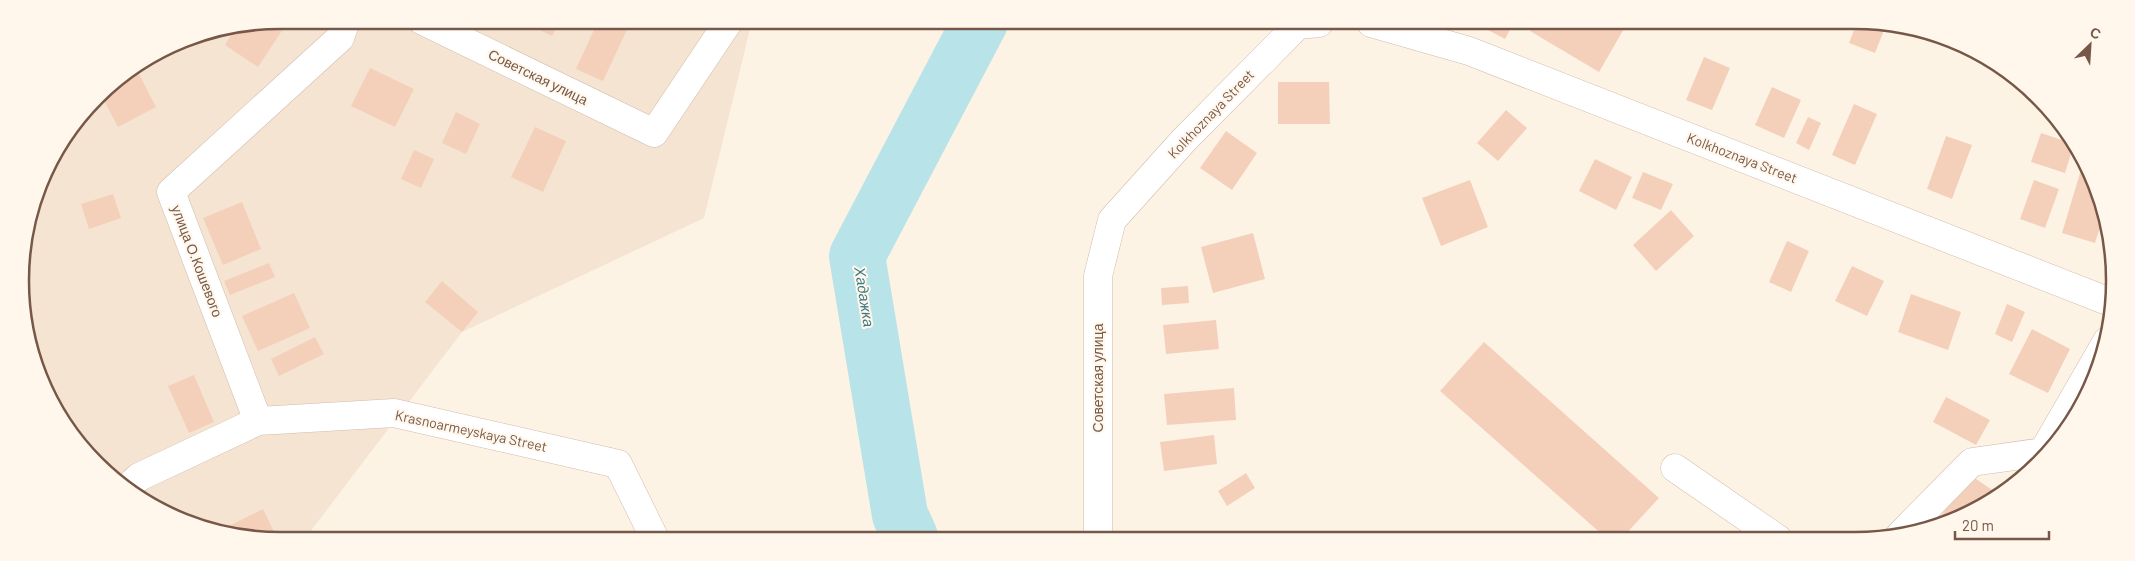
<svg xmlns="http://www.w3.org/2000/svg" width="2135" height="561" font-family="Barlow,sans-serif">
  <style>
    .residential { fill: #f5e4d2 }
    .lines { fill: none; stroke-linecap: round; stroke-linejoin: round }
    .river { stroke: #b8e3e8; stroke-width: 56 }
    .building { fill: #f4d0bb }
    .minor-casing { stroke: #d1bcac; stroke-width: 29 }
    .minor { stroke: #fff; stroke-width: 28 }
    .labels { text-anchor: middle; stroke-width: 4; stroke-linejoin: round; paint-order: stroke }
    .street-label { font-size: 14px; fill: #775848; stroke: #fff7ec }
    .water-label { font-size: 15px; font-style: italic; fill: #3e7b84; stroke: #fff7ec }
    .rim { fill: none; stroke: #775848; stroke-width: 2.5 }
  </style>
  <rect width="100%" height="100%" fill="#fdf3e5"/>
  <!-- residential -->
  <path class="residential" d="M281,20L752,21L704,218L462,332L307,536H230L150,506L74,439L29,348L21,263L47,166L109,85L181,40Z"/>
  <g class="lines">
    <!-- river -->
    <path class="river" d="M910,537L900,515L857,256L980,22"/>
  </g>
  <!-- building -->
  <path class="building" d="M280,20H289L258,67L225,45L235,29Z
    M533,21H560L552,36L530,25Z
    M598,21H631L603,81L576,69Z
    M1491,24H1513L1505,39L1488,30Z
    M1534,24H1621L1625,27L1599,72L1530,31Z
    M1856,25H1886L1875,53L1849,43Z
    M1704,57L1730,68L1712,110L1686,100Z
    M370,68L414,89L395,127L351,106Z
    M138,72L156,107L118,127L101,95L106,88Z
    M1278,82H1329L1330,124H1278Z
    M1772,87L1801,100L1784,138L1755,125Z
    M1854,104L1877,114L1855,165L1832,155Z
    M1506,110L1527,128L1498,161L1477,143Z
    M456,112L480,124L466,154L442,143Z
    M1808,117L1821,123L1809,150L1796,143Z
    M535,127L566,141L543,192L511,177Z
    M1226,131L1257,153L1232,190L1200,168Z
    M2041,133L2074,144L2065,173L2031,162Z
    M1946,136L1972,145L1952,199L1927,189Z
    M414,150L434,159L421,188L401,179Z
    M1595,159L1632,177L1616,210L1579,191Z
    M1643,172L1673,184L1661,210L1632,198Z
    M2080,173L2088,175L2104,215L2095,243L2062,233Z
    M1470,180L1488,227L1441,246L1422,198Z
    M2034,180L2059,189L2045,228L2020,219Z
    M113,194L121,218L89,229L81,204Z
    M242,202L261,249L223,265L203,218Z
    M1671,210L1694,236L1656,271L1633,245Z
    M1253,233L1265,279L1213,293L1201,247Z
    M1787,241L1809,251L1791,292L1769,282Z
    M269,263L275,277L230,295L224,281Z
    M1852,266L1884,281L1867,316L1835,301Z
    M442,281L478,312L462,332L425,302Z
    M1188,286L1189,303L1162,305L1161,288Z
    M294,293L310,328L258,351L242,316Z
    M1911,294L1961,312L1948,350L1898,332Z
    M2007,304L2025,312L2012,342L1995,334Z
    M1216,320L1219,349L1166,354L1163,325Z
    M2032,329L2070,349L2048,393L2009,374Z
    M315,337L324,354L279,376L271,359Z
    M1484,342L1659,498L1622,538H1606L1440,391Z
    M194,375L214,422L189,433L168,386Z
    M1234,388L1236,420L1167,425L1164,394Z
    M1946,397L1990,420L1976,445L1933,422Z
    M1214,435L1217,464L1164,471L1160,442Z
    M89,445L95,458L83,447Z
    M1246,473L1255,488L1227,506L1218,491Z
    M1969,474L1998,494L1969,514L1935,525Z
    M263,509L276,536L226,535L223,529Z"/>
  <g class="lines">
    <defs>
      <path id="minor" d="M421,20L654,133L729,21
        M1371,23L1469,51L2110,302
        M258,421L171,192L340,38L346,20
        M1675,468L1778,539
        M128,487L139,477L258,421L394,413L618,464L654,537
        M1900,535L1972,462L2043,452L2107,341
        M1098,537V276L1112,220L1184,140L1298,25L1319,23"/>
    </defs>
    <!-- minor casing -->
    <use href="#minor" class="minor-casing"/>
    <!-- minor -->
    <use href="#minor" class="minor"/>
  </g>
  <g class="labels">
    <!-- street labels -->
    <g class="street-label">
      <text transform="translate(538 77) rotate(26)" y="5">Советская улица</text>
      <text transform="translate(1211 114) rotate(-46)" y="5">Kolkhoznaya Street</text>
      <text transform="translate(1742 158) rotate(21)" y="5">Kolkhoznaya Street</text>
      <text transform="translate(197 261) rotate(69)" y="5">улица О.Кошевого</text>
      <text transform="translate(1098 378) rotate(-90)" y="5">Советская улица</text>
      <text transform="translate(471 431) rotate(12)" y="5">Krasnoarmeyskaya Street</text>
    </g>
    <!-- water labels -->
    <g class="water-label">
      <text transform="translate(864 297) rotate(81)" y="5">Хадажка</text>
    </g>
  </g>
  <!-- crop -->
  <path d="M0 0H2135V561H0ZM280 29H1855A251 251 0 0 1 2106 280V281A251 251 0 0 1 1855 532H280A251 251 0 0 1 29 281V280A251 251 0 0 1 280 29Z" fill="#fff7ec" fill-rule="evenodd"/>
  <path class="rim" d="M280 29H1855A251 251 0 0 1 2106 280V281A251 251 0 0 1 1855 532H280A251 251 0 0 1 29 281V280A251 251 0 0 1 280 29Z"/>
  <!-- north arrow -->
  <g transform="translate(2090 45) rotate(25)" stroke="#fff7ec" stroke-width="4" paint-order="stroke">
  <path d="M0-4L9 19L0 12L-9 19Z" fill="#775848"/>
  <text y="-8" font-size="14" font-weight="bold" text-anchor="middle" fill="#775848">С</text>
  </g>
  <!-- scale -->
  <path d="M1955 531v8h94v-8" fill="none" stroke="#775848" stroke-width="2.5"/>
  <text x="1962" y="531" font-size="15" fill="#775848" stroke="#fff7ec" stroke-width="4" paint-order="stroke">20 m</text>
</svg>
